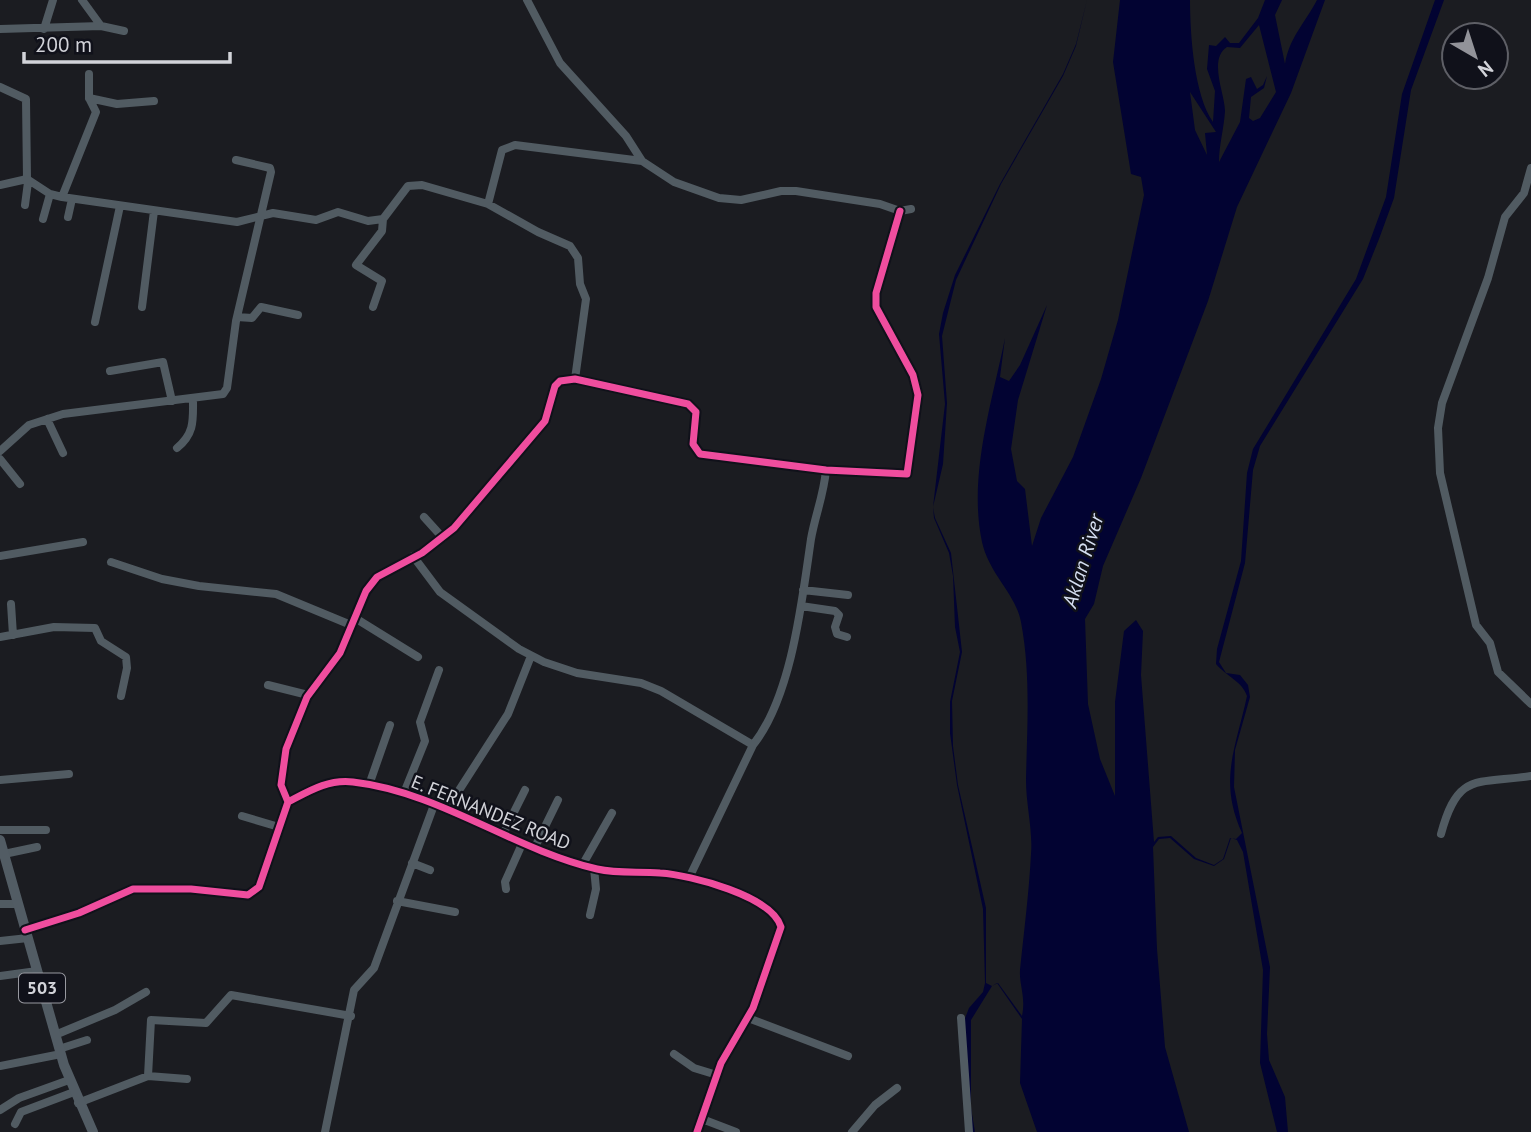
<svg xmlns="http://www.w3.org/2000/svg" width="1531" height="1132" font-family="'PT Sans',sans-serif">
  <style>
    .water { fill: #020332; fill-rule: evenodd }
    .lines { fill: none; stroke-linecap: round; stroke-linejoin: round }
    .minor { stroke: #515b62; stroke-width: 8 }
    .major { stroke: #525c64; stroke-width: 10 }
    .cycleway-casing { stroke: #10111a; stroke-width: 11 }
    .cycleway { stroke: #ef4d9e; stroke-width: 7 }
    .labels { text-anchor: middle; stroke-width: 5; stroke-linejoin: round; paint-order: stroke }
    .shield { fill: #10111a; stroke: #9899a0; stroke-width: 2 }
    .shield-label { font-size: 18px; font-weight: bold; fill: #d2d3d9 }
    .street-label { font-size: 19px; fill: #d2d3d9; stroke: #10111a }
    .water-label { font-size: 21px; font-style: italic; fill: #d5def0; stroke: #10111a }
  </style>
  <rect width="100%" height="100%" fill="#1b1c21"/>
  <!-- water -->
  <path class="water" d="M1087,0L1076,46L1063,76L1001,184L956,280L942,336L947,403L943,464L933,507L935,518L951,553L962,652L952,701L953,746L958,785L986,908V983L992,986L998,983L1022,1016C1026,997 1019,985 1020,970C1024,931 1029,893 1031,854C1033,830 1026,805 1026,780C1027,727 1031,675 1021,622C1016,594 989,574 982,542C968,476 992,403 1005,338L1000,377L1009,381L1020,365L1047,305L1018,400L1011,449L1017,481L1025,489L1032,546L1041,518L1073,457L1101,379L1118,320L1144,195L1141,177L1131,174L1113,62L1120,0H1190C1190,34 1194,95 1213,122L1215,91L1207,69L1209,45L1216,46L1225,37L1230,43H1239L1258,18L1265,0H1282L1275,15L1285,64C1289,38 1305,23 1317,0H1325L1291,93L1237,207L1208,301L1141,478L1103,566L1094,604L1085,619L1088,704L1100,759L1115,796V702L1124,631L1136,620L1143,631L1141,675L1154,842L1158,837L1171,836L1196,858L1214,865L1223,859L1230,838L1236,839L1242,833C1218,780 1236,748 1247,696C1242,681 1226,676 1216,664L1217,649L1241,561L1247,473L1253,449L1356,279L1386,197L1402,94L1435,0H1444L1411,90L1394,198L1379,239L1363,279L1260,446L1253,470L1245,563L1219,662L1226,673L1240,675L1248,685L1250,697L1235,750L1234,787L1270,967L1267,1034L1269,1060L1285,1097L1288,1132H1277L1260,1063L1263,970L1243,852L1237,840L1231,838L1224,859L1214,866L1194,859L1170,838L1159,839L1153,847L1157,949L1165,1047L1189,1132H1037L1020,1083L1022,1019L997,983L992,986L971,1020V1108L975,1132H971L964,1021L969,1008L983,992L985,983L983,909L957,785L950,733V702L960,652L955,627L953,576L949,553L934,518L933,507L945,404L939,334L943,313L955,275L1000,184L1063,74L1076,44ZM1259,25L1276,92L1260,118L1253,121L1249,118L1251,97L1264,88L1267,76L1263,85L1257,89L1251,77L1246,79L1240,122L1219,162C1219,145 1224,128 1225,111C1225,94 1208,59 1227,47L1240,48ZM1190,92L1216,132L1205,133L1207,155L1195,130Z"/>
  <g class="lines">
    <!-- minor -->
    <path class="minor" d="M82,0L101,26
      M527,0L560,63L626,136L642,161
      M0,29L101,26L124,31
      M44,29L53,0
      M0,87L26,99L27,179
      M89,98L117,104L154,101
      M1531,168L1524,193L1505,217L1488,278L1442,403L1438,428L1440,473L1476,625L1490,643L1498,672L1531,704
      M0,185L27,179L50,194L62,197L237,222L273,213L316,220L338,212L368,221L383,219L408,186L422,185L488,204L538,232L570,246L578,258L580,284L586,299L575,379
      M62,197L96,112L89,98V74
      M488,204L502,150L515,145L642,161L674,182L719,198L741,200L781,191H796L880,204L900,211L911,209
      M25,205L28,182
      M68,217L72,199
      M43,219L50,194
      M142,307L154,211
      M373,307L382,281L356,265L382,231L383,219
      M237,317L252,318L261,307L298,315
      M95,322L120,206
      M110,371L163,362L172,401
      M47,419L63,453
      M177,448C195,433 193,420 193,398
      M0,451L29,425L63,414L223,394L227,388L236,321L271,172L270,168L236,160
      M0,459L20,484
      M424,517L443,538
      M0,556L83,542
      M413,556L440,592L519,649L544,662L577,673L641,683L661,691L753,745C792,696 802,600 811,539C815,516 824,494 826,470
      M111,562L162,579L199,586L276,594L351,625
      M803,590L848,595
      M11,604L13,635
      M801,606L835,611L839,615L835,627L837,634L847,637
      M355,618L418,657
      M0,637L54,627L95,628L101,641L126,657L127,668L121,696
      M268,685L308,695
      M0,780L69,774
      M369,785L390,725
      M404,793L425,741L420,722L439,670
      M288,802L281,785L286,749L307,697L340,653L366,591L377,577L422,553L454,528L545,421L555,386L560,381L575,379L688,404L696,412L693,444L700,454L826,470L907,474L918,395L913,375L876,307V293L900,211
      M447,809L508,714L531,656
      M242,816L279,827
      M0,830H46
      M503,834L525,790
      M1441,834C1458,772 1475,784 1531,776
      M534,849L558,800
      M4,854L37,847
      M412,863L430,870
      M583,864L612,813
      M689,878L753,745
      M506,889L505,882L522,844
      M397,901L455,912
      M0,904H18
      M590,915L596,889L594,868
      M25,930L79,913L133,889H191L248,895L259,887L288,802C309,791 328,779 353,782C440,792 512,849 597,869C619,874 639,871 660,873C691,875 772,896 781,927L753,1008L721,1063L697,1132
      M0,941L28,938
      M0,976L37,971
      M748,1018L848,1056
      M961,1018L969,1132
      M55,1035L115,1010L146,992
      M59,1049L87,1040
      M674,1054L694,1068L717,1075
      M0,1066L61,1054
      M148,1076L151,1020L206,1023L231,995L351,1016
      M78,1103L148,1076L187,1079
      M0,1110L19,1098L69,1080
      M702,1119L736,1132
      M15,1124L21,1112L74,1092
      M325,1132L354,990L374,968L434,805
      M852,1132L875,1105L897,1088"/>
    <!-- major -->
    <path class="major" d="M0,840L64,1065L93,1132"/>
    <defs>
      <path id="cycleway" d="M288,802L281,785L286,749L307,697L340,653L366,591L377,577L422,553L454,528L545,421L555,386L560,381L575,379L688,404L696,412L693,444L700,454L826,470L907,474L918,395L913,375L876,307V293L900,211
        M25,930L79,913L133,889H191L248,895L259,887L288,802C309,791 328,779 353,782C440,792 512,849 597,869C619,874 639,871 660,873C691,875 772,896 781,927L753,1008L721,1063L697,1132"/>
    </defs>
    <!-- cycleway casing -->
    <use href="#cycleway" class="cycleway-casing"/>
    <!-- cycleway -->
    <use href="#cycleway" class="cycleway"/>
  </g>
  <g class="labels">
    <!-- shield labels -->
    <rect class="shield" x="19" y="973.5" width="46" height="29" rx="5"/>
    <g class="shield-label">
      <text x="42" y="994">503</text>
    </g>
    <!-- street labels -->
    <g class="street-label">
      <text transform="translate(491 812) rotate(22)" y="7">E. FERNANDEZ ROAD</text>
    </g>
    <!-- water labels -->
    <g class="water-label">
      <text transform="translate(1083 561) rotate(-73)" y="7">Aklan River</text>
    </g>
  </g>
  <!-- north arrow -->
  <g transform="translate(1475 56) rotate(141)"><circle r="33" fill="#10111a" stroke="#5e5f66" stroke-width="2"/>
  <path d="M0-5L12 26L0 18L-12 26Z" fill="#929399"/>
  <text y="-10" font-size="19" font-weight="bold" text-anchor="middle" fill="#d2d3d9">N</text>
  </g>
  <!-- scale -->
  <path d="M24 52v10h206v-10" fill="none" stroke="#d2d3d9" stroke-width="3.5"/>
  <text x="35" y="52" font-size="21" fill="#d2d3d9" stroke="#10111a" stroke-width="5" paint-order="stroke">200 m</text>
</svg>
